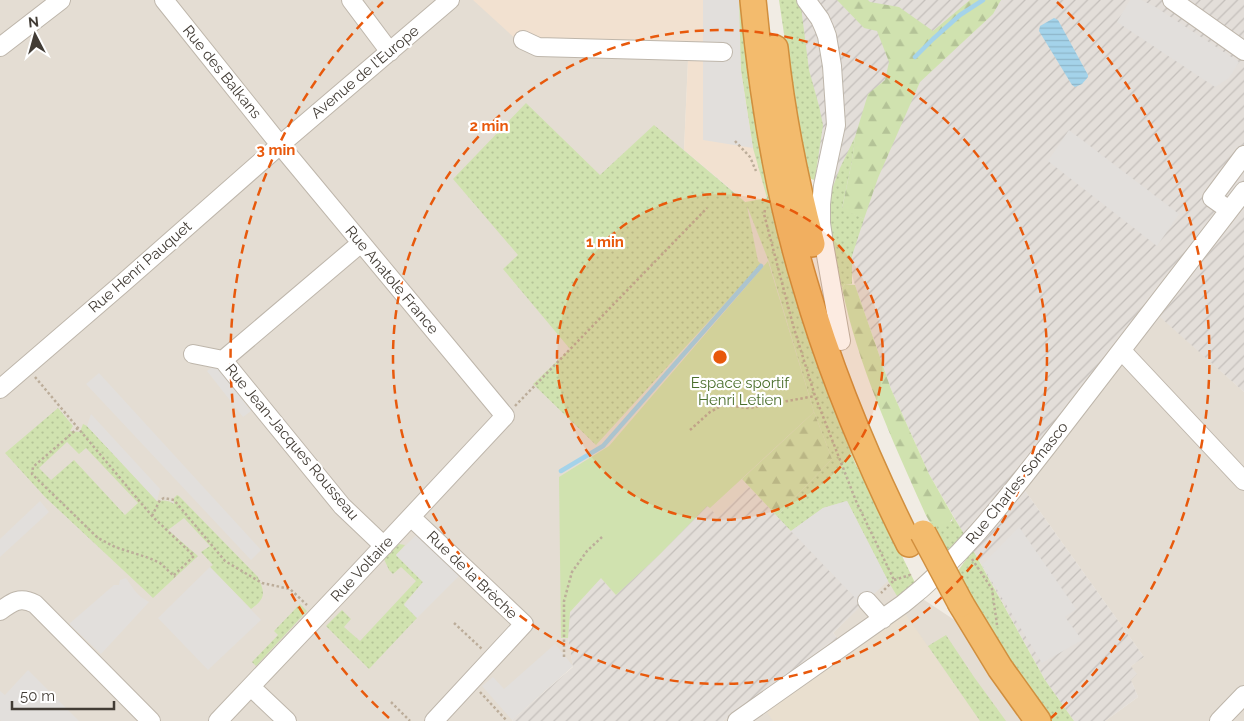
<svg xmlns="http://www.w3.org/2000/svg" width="1244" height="721" font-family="Raleway,sans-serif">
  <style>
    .residential { fill: #e4ddd3 }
    .commercial { fill: #f2e1d0 }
    .industrial { fill: url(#industrial-furrows) }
    .education { fill: #e9dfcf }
    .grass { fill: url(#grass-dots); fill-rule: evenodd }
    .forest { fill: url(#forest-firs) }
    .park { fill: #d0e2af }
    .parking { fill: #e2dfdc }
    .water { fill: url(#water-rules) }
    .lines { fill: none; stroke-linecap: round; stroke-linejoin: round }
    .stream { stroke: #a4d3ea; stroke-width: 4.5 }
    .minor-casing { stroke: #beb6ab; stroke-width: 20 }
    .highway-casing { stroke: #d18f3e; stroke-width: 28 }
    .path { stroke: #bcad9a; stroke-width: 2.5; stroke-dasharray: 2.5 2.5; stroke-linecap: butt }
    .minor { stroke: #fff; stroke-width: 18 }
    .highway { stroke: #f3bb6d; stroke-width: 25 }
    .highway-bridge-casing { stroke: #d18f3e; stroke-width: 28; stroke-linecap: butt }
    .highway-bridge { stroke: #f3bb6d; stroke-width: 25 }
    .ring { fill: none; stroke: #e8590c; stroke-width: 2.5; stroke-dasharray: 9 6 }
    .labels { text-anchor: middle; stroke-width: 4.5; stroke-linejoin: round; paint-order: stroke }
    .street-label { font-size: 15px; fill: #423c35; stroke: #fff }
    .park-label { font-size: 15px; fill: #4b6f2d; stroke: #fff }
    .centre { fill: #e8590c; stroke: #fff; stroke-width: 2.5 }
    .ring-label { font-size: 15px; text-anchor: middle; font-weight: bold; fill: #e8590c; stroke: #fff; stroke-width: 4.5; stroke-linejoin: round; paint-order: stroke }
  </style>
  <defs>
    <pattern id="industrial-furrows" width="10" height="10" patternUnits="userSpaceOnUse" patternTransform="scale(1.25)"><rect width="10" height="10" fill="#e3ded9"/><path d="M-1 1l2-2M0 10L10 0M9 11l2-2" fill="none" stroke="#c4bfbb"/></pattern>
    <pattern id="grass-dots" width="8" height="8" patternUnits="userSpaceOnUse" patternTransform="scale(1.25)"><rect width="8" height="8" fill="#d0e2af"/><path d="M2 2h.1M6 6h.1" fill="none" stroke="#b4c397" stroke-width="1.8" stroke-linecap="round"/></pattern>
    <pattern id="forest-firs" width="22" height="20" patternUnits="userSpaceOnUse" patternTransform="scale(1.25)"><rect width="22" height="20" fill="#d0e2af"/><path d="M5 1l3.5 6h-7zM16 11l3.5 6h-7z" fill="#b4c397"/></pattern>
    <pattern id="water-rules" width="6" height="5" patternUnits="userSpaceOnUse" patternTransform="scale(1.25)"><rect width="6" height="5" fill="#a4d3ea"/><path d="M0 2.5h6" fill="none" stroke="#8eb6c9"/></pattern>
  </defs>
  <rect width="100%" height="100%" fill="#f1ece4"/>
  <!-- residential -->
  <path class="residential" d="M0,0H643L688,60L684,150L746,202L894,580L1045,680L1074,721H723L838,639L833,633L848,618L718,517L568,638L573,666L512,720L513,721H0Z
    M1160,316L1244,392V721H1105L1138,697L1131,680V666L1144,657L1023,488Z"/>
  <!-- commercial -->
  <path class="commercial" d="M473,0H740L767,198L746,202L684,150L688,60L532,54Z"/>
  <!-- industrial -->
  <path class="industrial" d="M794,0H1244V392L1160,317L1023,488L1144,657L1131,666L1137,674L1131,680L1138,697L1105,721H1074L1045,680L976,555L929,474L891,389L855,285L816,152Z
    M749,487L862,605L833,633L838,639L723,721H513L512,720L573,667L568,638L570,612L601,578L615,595L659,555L707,505L718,517Z"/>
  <!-- education -->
  <path class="education" d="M904,612L980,721H773L766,711Z"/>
  <!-- grass -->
  <path class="grass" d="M737,0H744L828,391L855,463L877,504L917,587L900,601L888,581L847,501L823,508L791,531L777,516L832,459L814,412L769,262L747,206L758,261L761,264L596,445L533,384L570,349L503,269L518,255L453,179L526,103L600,175L654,125L745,202L767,198L753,148L741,71Z
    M779,0H796L801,7L809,70L819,106L823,125L815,179L814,180L809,178L807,173L795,108Z
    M855,137L852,161L842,208L864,219L852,256V284H845L842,288L828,239L829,197L840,168Z
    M58,408L73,426L70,431L80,432L83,424L87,426L157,501C163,500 169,500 174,504V498L177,495L179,496L258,577C265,593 266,598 251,609L210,567L213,565L201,552L210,546L184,518L168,530L198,556L153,598L45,497L5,453ZM67,442L79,454L86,448L138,503L125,515L74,460L51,480L39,468Z
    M953,516L966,537L948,554L930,522L939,525L952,521Z
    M399,544L405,545L396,555L423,582L404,604L417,618L369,669L326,626L342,610L351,619L344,627L360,641L416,581L401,567L393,574L389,570L384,559Z
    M973,550L1045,680L1074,721H1052L1031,697L1006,660L957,572Z
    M300,604L307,611L256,666L252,662L278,635L274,631Z
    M946,635L974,677L1006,721H980L928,646Z"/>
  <!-- forest -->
  <path class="forest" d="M837,0H868L870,2L899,7L933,31L970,0H1001L993,14L920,82L878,178L864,219L842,209L852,161L855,137L868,94L885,80L889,62L877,31L864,28Z
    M845,284L855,285L891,389L929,474L953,516C951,526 938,528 930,522C928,519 925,514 924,511C892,439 858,366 842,288Z
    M814,412L832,459L777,516L742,479Z"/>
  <!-- park -->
  <path class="park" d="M768,261L814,412L710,508L707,506L659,555L616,595L601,578L570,612L568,638H561L559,477L609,446Z"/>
  <!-- parking -->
  <path class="parking" d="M703,0H739L741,71L753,148L703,140Z
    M1130,0H1141L1154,6L1239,62L1229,78L1215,87L1117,22Z
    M1069,130L1179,214L1157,246L1048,161Z
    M215,365L251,411L243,417L207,371Z
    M99,373L261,550L251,560L86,384Z
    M91,414L160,489L157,501L87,426Z
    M40,501L49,512L0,557V539Z
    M847,501L888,581L862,605L791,531L823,508Z
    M1019,527L1076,609L1065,617L1082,640L1042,663L982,565Z
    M418,533L461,574L417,618L404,605L423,582L396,555Z
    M210,567L261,620L208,670L158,618Z
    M126,578L135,591L141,597L149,602L101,654L69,624L114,585H119L120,580Z
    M555,644L573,666L512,720L482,686L493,677L504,689Z
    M28,670L79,721H1L0,720V691L5,695Z"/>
  <!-- water -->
  <path class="water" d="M1054,18L1058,20L1088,75V77L1082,84L1075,87L1072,85L1039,31L1040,26Z"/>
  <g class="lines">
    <!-- stream -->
    <path class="stream" d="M915,57L933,39L960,15L983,0
      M561,471L603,446L761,266"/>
    <defs>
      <path id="minor" d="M164,0L280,145L505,416L347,585L218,721
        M351,0L390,52
        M806,0L820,19L824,28L827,36L832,66L836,125L823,186L821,204V223L824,244L841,341
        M1172,0L1244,51
        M523,40L538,47L723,52
        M0,47L61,0
        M1229,210L1212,198L1244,155
        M361,243L223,360L342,506L384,546
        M1122,351L1244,481
        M193,354L223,360
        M0,389L123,283L280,145L450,0
        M411,517L524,624L434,721
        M867,601L883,619
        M0,611C12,602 20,596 35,604L151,721
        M251,687L287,721
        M737,721L903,604C962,558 1007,498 1053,439C1117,357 1180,274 1244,191
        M1219,721L1244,695"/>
      <path id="highway" d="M753,0C762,96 777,191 805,284C831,374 867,460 909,544
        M775,48C782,114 795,179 812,244
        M961,604L1000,668L1038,721"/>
    </defs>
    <!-- minor casing -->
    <use href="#minor" class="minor-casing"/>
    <!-- highway casing -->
    <use href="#highway" class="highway-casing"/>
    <!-- path -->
    <path class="path" d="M735,141L750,157L756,171
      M765,210L764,214L793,325L815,396L856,501L894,580L881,593
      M35,377L152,516L194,556L173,576
      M515,406L707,208
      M78,428L33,467L32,474L98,538L115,547L149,558L160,563L175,577
      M690,430L710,412L723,405L749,408L815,396
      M152,516L160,500L164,498L174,500L225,561L262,583L290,589L307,605
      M972,559L992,589L997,625
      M894,580L910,575L911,577
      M454,623L482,649
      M564,657V601L572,572L587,551L602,537
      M480,692L507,721
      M391,702L410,721"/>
    <!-- minor -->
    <use href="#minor" class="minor"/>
    <!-- highway -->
    <use href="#highway" class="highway"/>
    <defs>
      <path id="highway-bridge" d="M923,533L961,604"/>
    </defs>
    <!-- highway-bridge casing -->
    <use href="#highway-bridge" class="highway-bridge-casing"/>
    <!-- highway-bridge -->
    <use href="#highway-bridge" class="highway-bridge"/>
  </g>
  <!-- distance rings -->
  <circle cx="720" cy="357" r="163" fill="#e8590c" fill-opacity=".12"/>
  <g class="ring">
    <circle cx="720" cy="357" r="163"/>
    <circle cx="720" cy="357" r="327"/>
    <path d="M389 718A490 490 0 0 1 383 2M1057 2A490 490 0 0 1 1051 718"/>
  </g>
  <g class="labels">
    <!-- street labels -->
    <g class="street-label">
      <text transform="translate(222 72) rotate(51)" y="5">Rue des Balkans</text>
      <text transform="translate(365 72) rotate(-40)" y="5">Avenue de l'Europe</text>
      <text transform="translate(140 267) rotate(-41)" y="5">Rue Henri Pauquet</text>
      <text transform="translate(392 280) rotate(50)" y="5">Rue Anatole France</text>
      <text transform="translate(292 442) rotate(50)" y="5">Rue Jean-Jacques Rousseau</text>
      <text transform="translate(1017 483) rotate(-51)" y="5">Rue Charles Somasco</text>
      <text transform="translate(362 569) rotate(-47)" y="5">Rue Voltaire</text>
      <text transform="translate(472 575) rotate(44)" y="5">Rue de la Brèche</text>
    </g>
    <!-- park labels -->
    <g class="park-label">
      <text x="740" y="388">Espace sportif<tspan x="740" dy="17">Henri Letien</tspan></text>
    </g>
  </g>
  <circle cx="720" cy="357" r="8" class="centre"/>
  <g class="ring-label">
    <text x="489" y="131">2 min</text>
    <text x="276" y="155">3 min</text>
    <text x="605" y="247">1 min</text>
  </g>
  <!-- north arrow -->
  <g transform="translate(35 35) rotate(354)" stroke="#ffffff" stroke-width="4" paint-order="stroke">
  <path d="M0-4L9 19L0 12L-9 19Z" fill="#423c35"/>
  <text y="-8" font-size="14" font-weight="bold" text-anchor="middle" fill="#423c35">N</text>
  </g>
  <!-- scale -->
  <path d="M12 701v8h102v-8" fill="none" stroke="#423c35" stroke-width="2.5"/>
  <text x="20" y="701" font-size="15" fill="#423c35" stroke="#ffffff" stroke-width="4" paint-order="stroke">50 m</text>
</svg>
